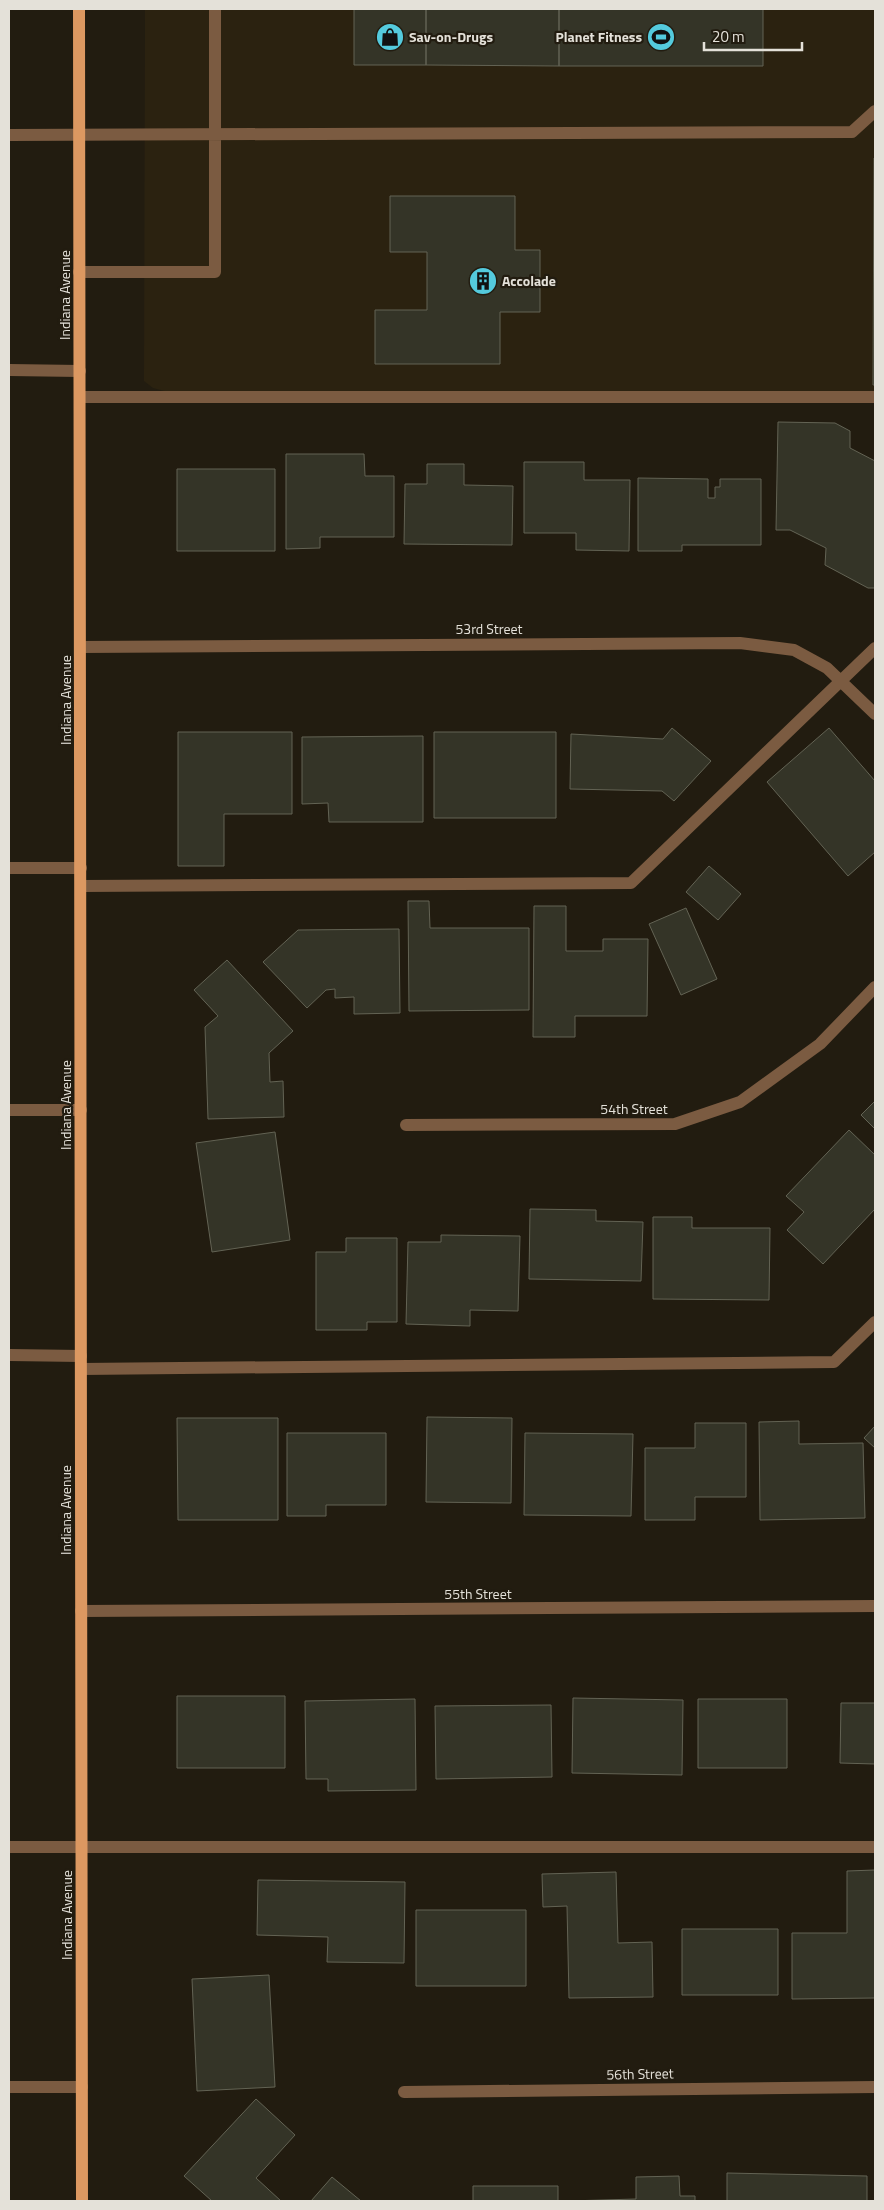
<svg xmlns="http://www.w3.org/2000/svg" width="884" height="2210" font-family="'Titillium Web',sans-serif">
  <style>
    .built { fill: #2b2210 }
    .building { fill: #343427; stroke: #636354 }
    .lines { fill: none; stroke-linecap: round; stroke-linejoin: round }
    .minor { stroke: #7b5b41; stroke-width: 12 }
    .major { stroke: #dc9861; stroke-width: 12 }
    .labels { text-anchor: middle; stroke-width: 4.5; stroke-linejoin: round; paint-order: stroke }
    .poi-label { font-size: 14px; font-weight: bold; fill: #e4e1d9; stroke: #221c10; text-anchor: start }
    .street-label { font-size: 14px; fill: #e4e1d9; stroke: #221c10 }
  </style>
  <rect width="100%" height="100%" fill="#221c10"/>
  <!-- built -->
  <path class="built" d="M145,9H875V392L172,393L153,388L144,381Z"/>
  <!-- building -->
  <path class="building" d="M354,9H426V65H354Z
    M426,9H559V66L426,65Z
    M559,9H763V66H559Z
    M874,158H875V385H873Z
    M390,196H515V250H540V312H500V364H375V310H427V252H390Z
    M778,422L835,423L850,431V448L875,461V588H868L825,565L826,548L790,530H776Z
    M286,454H364L365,476H394V537H320V548L286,549Z
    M524,462H584V480H630L629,551L576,550V533H524Z
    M427,464H464V485L513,486L512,545L404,544L405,484H427Z
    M177,469H275V551H177Z
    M638,478L708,479V498H715V487H720V479H761V545H682V551H638Z
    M672,728L711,761L674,801L662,791L570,789L571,734L663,739Z
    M829,728L875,781V852L848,876L767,782Z
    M178,732H292V814H224V866H178Z
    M434,732H556V818H434Z
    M423,736V822H329L328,803L302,804V737Z
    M709,866L741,894L718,920L686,892Z
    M408,901H429L430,928H529V1010L409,1011Z
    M534,906H566V951H603V939H648L647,1016H575V1037H533Z
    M686,908L717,979L681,995L649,924Z
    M399,929L400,1013L354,1014V997L335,998V989L326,990L307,1008L263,962L298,930Z
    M227,960L293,1031L269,1053L270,1082L283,1081L284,1117L208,1119L205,1027L218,1016L194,990Z
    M875,1101V1129L861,1115Z
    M849,1130L875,1155V1209L823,1264L787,1230L804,1212L786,1196Z
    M275,1132L290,1240L212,1252L196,1143Z
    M530,1209L596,1210V1221L643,1222L641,1281L529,1279Z
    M653,1217H692V1228H770L769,1300L653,1299Z
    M441,1235L520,1236L518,1311L470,1310V1326L406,1324L408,1242H441Z
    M346,1238H397V1322H367V1330H316V1252H346Z
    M427,1417L512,1418L511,1503L426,1502Z
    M177,1418H278V1520H178Z
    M799,1421V1444L863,1443L865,1518L760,1520L759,1422Z
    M695,1423H746V1497H695V1520H645V1448H695Z
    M875,1426V1448L864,1438Z
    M287,1433H386V1505H326V1516H287Z
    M525,1433L633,1434L631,1516L524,1515Z
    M177,1696H285V1768H177Z
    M573,1698L683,1700L682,1775L572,1773Z
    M415,1699L416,1790L328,1791V1779H306L305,1701Z
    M698,1699H787V1768H698Z
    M841,1703H875V1764L840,1763Z
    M551,1705L552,1777L436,1779L435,1706Z
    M875,1870V1998L792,1999V1933H847V1871Z
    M616,1872L618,1943L652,1942L653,1997L569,1998L567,1906L543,1907L542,1874Z
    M258,1880L405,1882L404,1963L327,1962L328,1937L257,1935Z
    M416,1910H526V1986H416Z
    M682,1929H778V1995H682Z
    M269,1975L275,2087L197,2091L192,1979Z
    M256,2099L295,2135L256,2178L281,2201H212L184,2176Z
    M727,2173L867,2176V2201H727Z
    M679,2176L680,2196H695V2201H568L636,2199V2177Z
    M332,2177L361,2201H311Z
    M473,2186H558V2201H473Z"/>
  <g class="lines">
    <!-- minor -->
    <path class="minor" d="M9,135L852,132L875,111
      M79,272H215V9
      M9,370L80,371
      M80,397H875
      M81,647L740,643L794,650L827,668L875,714
      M9,868H81
      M81,886L631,883L875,648
      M9,1110H81
      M406,1125L675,1124L740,1102L820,1044L875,987
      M9,1355L81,1356
      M81,1369L834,1362L875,1322
      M81,1611L875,1606
      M9,1847H875
      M9,2087H82
      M404,2092L875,2087"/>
    <!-- major -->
    <path class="major" d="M79,9L82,2201"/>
  </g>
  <!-- icons -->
  <defs>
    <symbol id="shop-disc" viewBox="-11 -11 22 22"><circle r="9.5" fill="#54cadd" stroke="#221c10"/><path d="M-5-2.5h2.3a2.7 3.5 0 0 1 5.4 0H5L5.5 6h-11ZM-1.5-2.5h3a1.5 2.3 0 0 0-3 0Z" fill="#111"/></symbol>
    <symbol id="stadium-disc" viewBox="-11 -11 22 22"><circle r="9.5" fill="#54cadd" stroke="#221c10"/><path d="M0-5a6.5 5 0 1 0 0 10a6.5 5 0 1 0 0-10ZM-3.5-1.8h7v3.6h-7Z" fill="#111"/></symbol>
    <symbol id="building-disc" viewBox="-11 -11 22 22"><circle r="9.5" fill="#54cadd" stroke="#221c10"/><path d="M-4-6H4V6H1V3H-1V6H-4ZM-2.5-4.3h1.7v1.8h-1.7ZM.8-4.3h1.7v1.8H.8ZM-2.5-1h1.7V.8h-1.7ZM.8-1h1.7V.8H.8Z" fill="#111"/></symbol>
  </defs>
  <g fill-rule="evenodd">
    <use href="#shop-disc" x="374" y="21" width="32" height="32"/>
    <use href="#stadium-disc" x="645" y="21" width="32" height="32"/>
    <use href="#building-disc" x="467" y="265" width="32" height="32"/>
  </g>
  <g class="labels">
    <!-- poi labels -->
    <g class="poi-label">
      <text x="409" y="42">Sav-on-Drugs</text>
      <text x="642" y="42" text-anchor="end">Planet Fitness</text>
      <text x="502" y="286">Accolade</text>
    </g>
    <!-- street labels -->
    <g class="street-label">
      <text transform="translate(65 295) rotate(-90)" y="5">Indiana Avenue</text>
      <text x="489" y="634">53rd Street</text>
      <text transform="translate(66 700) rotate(-90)" y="5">Indiana Avenue</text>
      <text transform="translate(66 1105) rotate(-90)" y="5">Indiana Avenue</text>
      <text x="634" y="1114">54th Street</text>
      <text transform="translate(66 1510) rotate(-90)" y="5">Indiana Avenue</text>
      <text x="478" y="1599">55th Street</text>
      <text transform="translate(67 1915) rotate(-90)" y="5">Indiana Avenue</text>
      <text transform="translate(640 2074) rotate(-1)" y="5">56th Street</text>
    </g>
  </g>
  <!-- border -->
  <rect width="884" height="2210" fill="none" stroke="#e4e1d9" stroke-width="20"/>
  <!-- scale -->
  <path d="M704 42v8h98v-8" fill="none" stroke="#e4e1d9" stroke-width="2.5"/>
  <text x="712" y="42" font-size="15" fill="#e4e1d9" stroke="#221c10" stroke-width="4" paint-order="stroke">20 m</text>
</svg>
